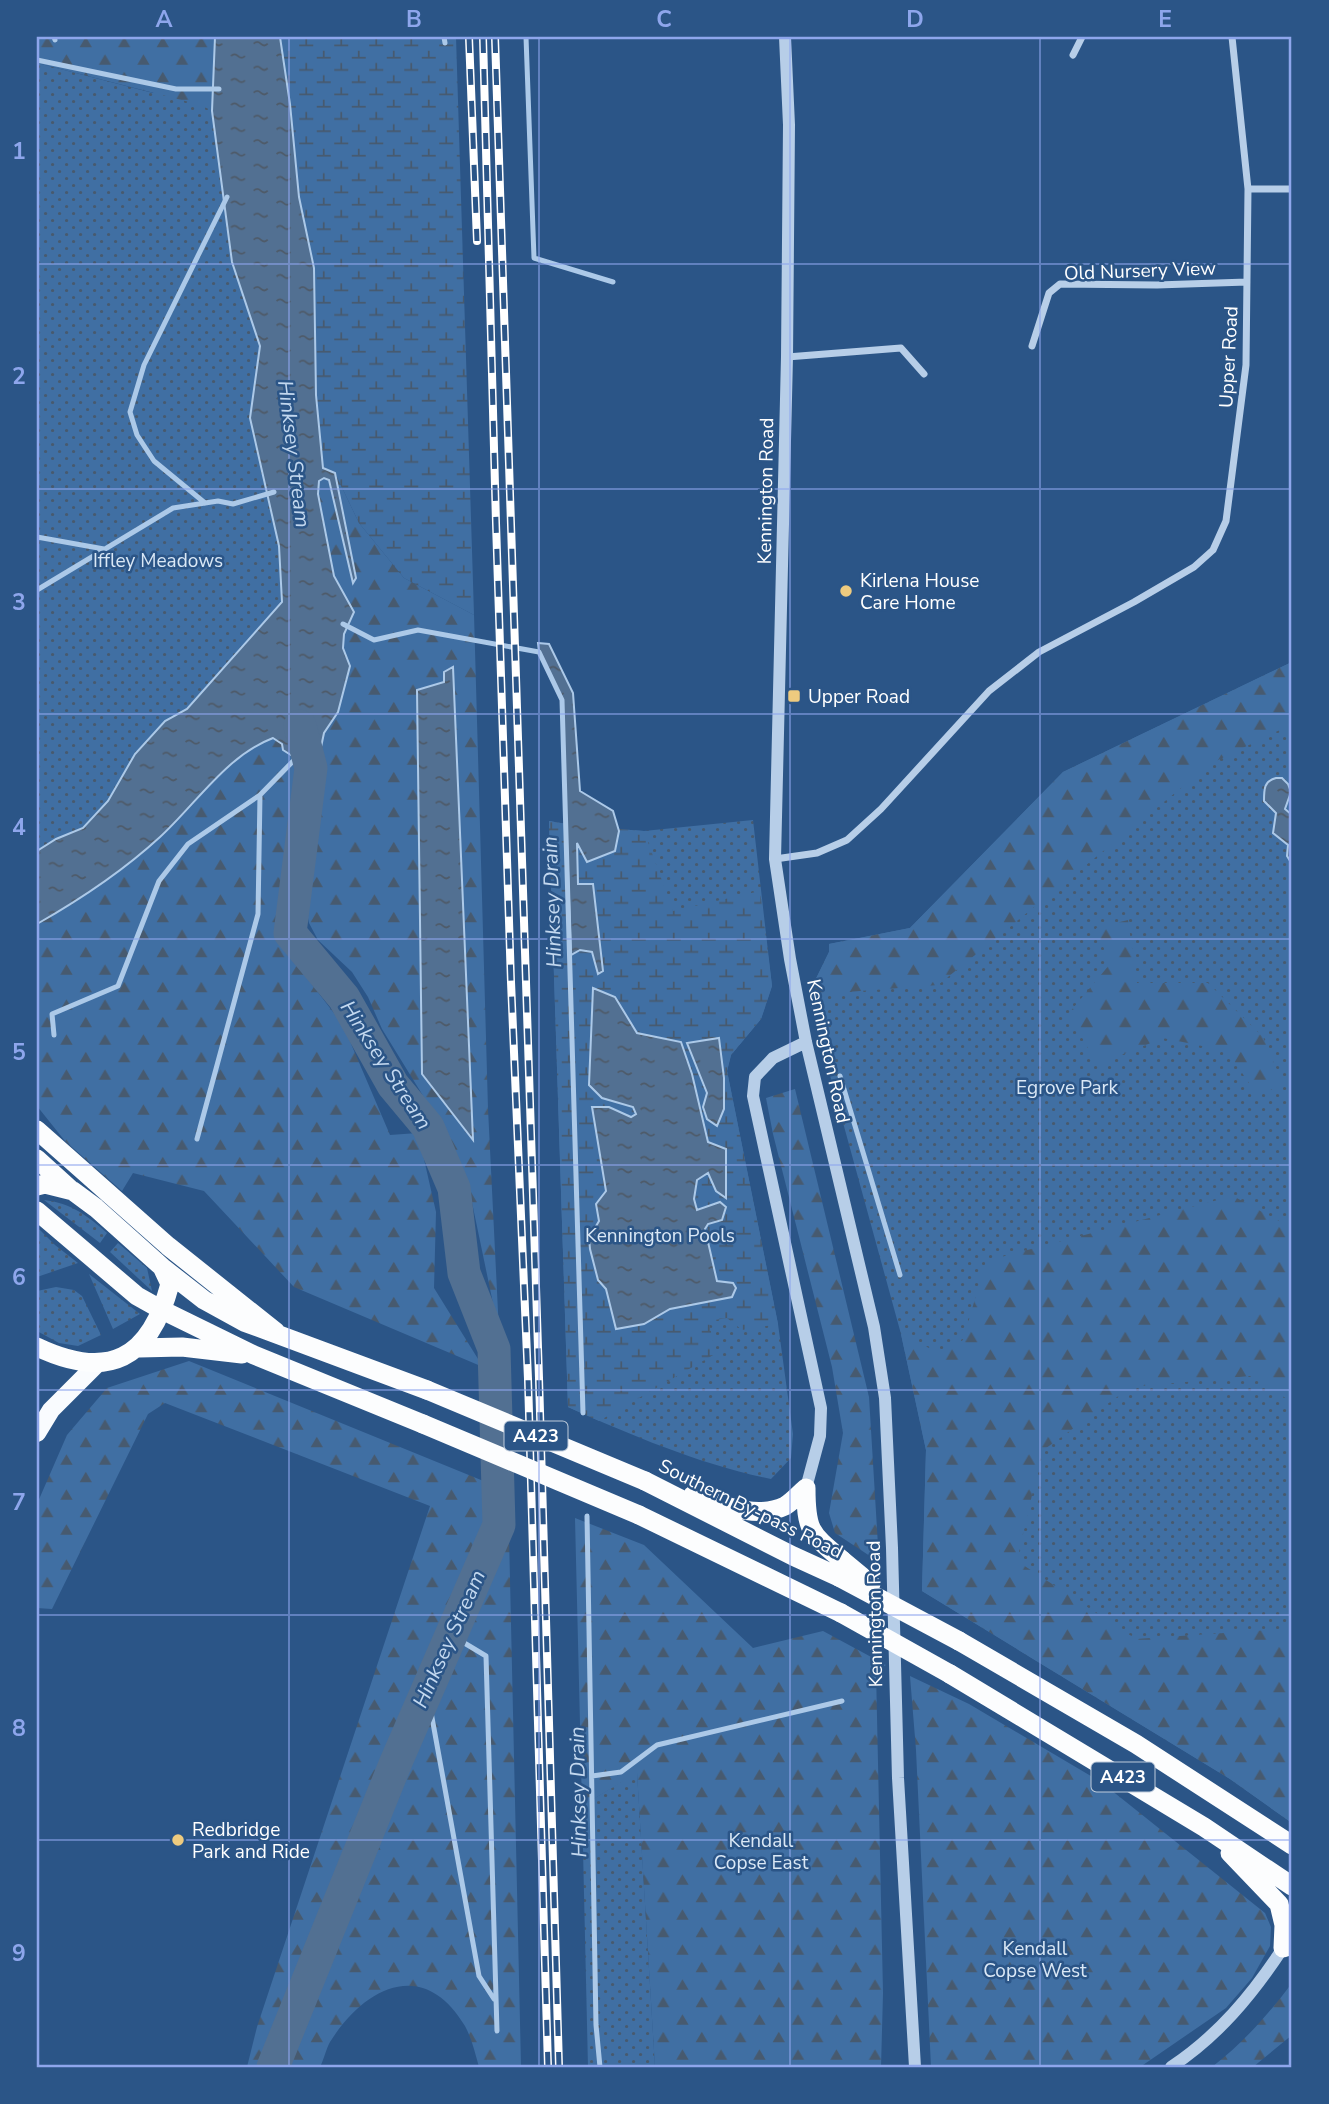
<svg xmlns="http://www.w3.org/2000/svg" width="1329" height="2104" font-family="'Nunito Sans',sans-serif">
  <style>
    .grass { fill: url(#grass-dots) }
    .forest { fill: url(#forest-firs) }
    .wetland { fill: url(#wetland-marsh) }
    .water { fill: url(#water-ripples); stroke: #acc9e8; stroke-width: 2 }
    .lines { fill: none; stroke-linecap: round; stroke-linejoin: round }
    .stream { stroke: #acc9e8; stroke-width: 5 }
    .river { stroke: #527092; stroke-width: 33 }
    .minor { stroke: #b7cee8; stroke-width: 7 }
    .tertiary { stroke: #b7cee8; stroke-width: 12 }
    .primary { stroke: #f9fbfe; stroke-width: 18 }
    .trunk { stroke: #fcfdfe; stroke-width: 19 }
    .rail-casing { stroke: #fff; stroke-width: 8 }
    .rail { stroke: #2b5587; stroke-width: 5; stroke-dasharray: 16; stroke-linecap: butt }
    .trunk-bridge { stroke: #fcfdfe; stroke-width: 19 }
    .grid { fill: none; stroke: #8ea6ec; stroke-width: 2; stroke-opacity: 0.55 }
    .poi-dot { fill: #eecb7f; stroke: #2b5587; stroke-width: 2.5 }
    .labels { text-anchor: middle; stroke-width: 5; stroke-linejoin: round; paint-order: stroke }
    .shield { fill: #2b5587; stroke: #bfccdb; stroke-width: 2 }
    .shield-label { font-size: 18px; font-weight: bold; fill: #fff }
    .street-label { font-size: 19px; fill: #fff; stroke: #2b5587 }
    .park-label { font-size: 19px; fill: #dae8f6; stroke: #2b5587 }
    .poi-label { font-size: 19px; fill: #fff; stroke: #2b5587; text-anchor: start }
    .water-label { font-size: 21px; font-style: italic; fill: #c3d8ef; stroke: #2b5587 }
    .neatline { fill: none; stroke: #8ea6ec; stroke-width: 2.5 }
    .grid-label { font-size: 23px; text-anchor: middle; font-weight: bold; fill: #8ea6ec }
  </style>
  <defs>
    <pattern id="grass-dots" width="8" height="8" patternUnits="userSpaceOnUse" patternTransform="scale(1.75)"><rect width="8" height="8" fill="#406fa3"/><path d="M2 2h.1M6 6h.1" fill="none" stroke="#475a6f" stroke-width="1.8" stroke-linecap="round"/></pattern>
    <pattern id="forest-firs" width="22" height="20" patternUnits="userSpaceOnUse" patternTransform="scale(1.75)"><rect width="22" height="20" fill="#406fa3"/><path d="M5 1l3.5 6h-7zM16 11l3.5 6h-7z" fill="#475a6f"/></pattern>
    <pattern id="wetland-marsh" width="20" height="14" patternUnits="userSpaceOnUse" patternTransform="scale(1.75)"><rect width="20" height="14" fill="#406fa3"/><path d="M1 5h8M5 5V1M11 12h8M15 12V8" fill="none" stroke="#475a6f"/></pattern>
    <pattern id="water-ripples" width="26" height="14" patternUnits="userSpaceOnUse" patternTransform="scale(1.75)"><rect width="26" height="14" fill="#527092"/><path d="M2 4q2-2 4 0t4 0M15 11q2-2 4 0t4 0" fill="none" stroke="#4e5a68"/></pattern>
  </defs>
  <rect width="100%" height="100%" fill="#2b5587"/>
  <!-- grass -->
  <path class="grass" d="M215,37L212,111L232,262L260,346L250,418L279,546L282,602L187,709L165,721L135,754L108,801L83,828L56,839L37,851V63L153,93Z
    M1292,662V1823L1230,1779L922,1591L926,1450L901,1334L808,995L829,952V944L910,928L1063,772Z
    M753,820L772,986L761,1019L731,1055L727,1071L778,1324L793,1434L791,1458L771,1479C702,1465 633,1436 568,1407L549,821L578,826L644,831Z
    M44,1200C71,1203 88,1216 107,1233L100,1243Z
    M37,1227L55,1245L78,1263L37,1277Z
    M118,1243L147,1268L152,1291L110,1252Z
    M89,1274L140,1314L113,1329Z
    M56,1287L74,1290L82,1296L101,1335L78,1346L59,1343L37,1331V1291Z
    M637,1772L655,2067H588L582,1806Z"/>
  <!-- forest -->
  <path class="forest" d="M37,37H215L212,111L201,105L37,63Z
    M335,473L359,523L404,578L474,615L488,1109L499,1332L469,1188L433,1112L382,1029L368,997L352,972L318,940L309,923L303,894L320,747L324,733L338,712L350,666L343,648L344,634L354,612L334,576L318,494L319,481L324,478L329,479L354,582L356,578Z
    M1292,662V724L1212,763L938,985L808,995L829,952V944L910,928L1063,772Z
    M272,738L282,744L284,750L304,764L274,935L343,1025L390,1135L418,1133L436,1212L434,1288L483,1367L294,1287L204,1191L133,1173L122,1191L65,1141L37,1106V924L77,901L253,746Z
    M1128,920L1137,983H1208L1263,1037L1283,1084L1258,1096L1227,1051L1163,1038L1097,1065L1069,1013L1110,964L1096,928Z
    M795,1089L869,1397L879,1562L835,1533L829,1513L843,1433L832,1367L773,1134L766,1098Z
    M1233,1196L1292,1228V1402L1250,1376L1131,1387L1042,1451L1017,1561L1136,1639L1283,1629L1292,1623V1823L1230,1779L922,1591L926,1450L901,1334L939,1353L963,1340L986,1261Z
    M189,1361L508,1491L521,2067H479C475,2053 472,2039 465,2026C424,1957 365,1986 330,2042C326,2049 324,2059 320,2067H247L257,2027L430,1506L165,1403L148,1414L52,1609L37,1608V1504L67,1435L107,1388Z
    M575,1518L644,1545L753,1648L823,1631L886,1665L876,1671L883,1993L881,2067H655L637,1773L582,1806Z
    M910,1676L969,1704L1101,1782L1265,1913L1271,1927L1270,1946L1252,1978L1226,2008L1143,2065L1136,2067H931L916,1750Z
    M1292,1983V2035L1253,2067H1212C1244,2042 1268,2015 1292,1983Z"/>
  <!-- wetland -->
  <path class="wetland" d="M280,37H456L474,615L404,578L359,523L335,473L323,468L316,395L314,268L299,197L290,104Z
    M549,821L578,826L644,831L673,911L760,891L772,986L761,1019L731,1055L727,1071L778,1324L742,1330L727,1318L709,1321L715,1354L599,1421L568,1407Z"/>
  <!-- water -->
  <path class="water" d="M215,37H280L290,104L299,197L314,268L316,395L323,468L335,473L356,578L353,583L329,480L324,478L319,481L318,494L334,576L354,612L344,634L343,648L350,666L338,712L324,733L316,771L283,750L282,744L273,738C226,756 196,804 160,837C123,871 81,899 37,924V851L56,839L83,828L108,801L135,754L165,721L187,709L282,602L279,546L250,418L260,346L232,262L212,111Z
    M538,643L549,644L573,693L580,791L613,811L619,831L615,851L587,862L577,843L578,884H593L603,971L598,974L592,952L580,950L571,955L562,700L539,652Z
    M453,667L473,1140L422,1074L417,690L444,682V672Z
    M1276,778H1282L1288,784L1291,792L1285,809L1292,815V864L1287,856L1288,845L1273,833L1276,813L1264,801C1264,789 1264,781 1276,778Z
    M593,988L615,997L637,1033L681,1042L692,1074L708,1142L726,1149V1198L716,1191L708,1173L697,1180L694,1199L697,1210L720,1202L726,1207L722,1220L708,1224L705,1229L717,1281L733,1283L736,1288L732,1297L670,1309L644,1324L616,1329L606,1289L598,1280L590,1249L589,1238L599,1221L596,1204L606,1191L592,1107H609L631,1117L636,1114L633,1107L602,1098L589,1085Z
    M719,1038L724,1078V1109L717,1126L707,1119L703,1107L707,1093L687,1043Z"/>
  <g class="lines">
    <!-- stream -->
    <path class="stream" d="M54,37L55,40
      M444,37L445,43
      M526,37L534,258L613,282
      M37,60L176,89H219
      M205,503L154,461L137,435L130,412L144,365L227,197
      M37,537L104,549
      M37,590L173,508L218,501L233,504L274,492
      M343,624L374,640L418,630L539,652L562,700L583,1413
      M54,1035L52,1014L118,986L159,881L188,844L260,795
      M840,1076L900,1275
      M197,1139L258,914L260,795L300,754
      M587,1516L596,2025L600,2067
      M451,1635L486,1656L497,2031
      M427,1690L479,1976L494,1999
      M592,1776L621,1772L657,1745L842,1701"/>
    <!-- river -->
    <path class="river" d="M273,2067L396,1762L499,1525L494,1349L464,1273L454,1188L428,1127L393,1085L344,998L290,933L311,768L300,726"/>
    <!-- minor -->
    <path class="minor" d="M1073,55L1082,37
      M1248,189H1292
      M1032,346L1049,293L1060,284L1157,285L1247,282
      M787,357L901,348L924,374
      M775,859L817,853L847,840L881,809L989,691L1039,652L1134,602L1194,567L1213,550L1226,521L1246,365L1248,189L1232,37"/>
    <!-- tertiary -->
    <path class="tertiary" d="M785,37L789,125L787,357L775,859L790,959L806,1042L874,1327L885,1398L892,1548L898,1778L915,2067
      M806,1042L773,1058L755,1077L753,1096L821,1408L820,1436L806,1488
      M1171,2067C1218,2036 1252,1995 1283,1948"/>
    <!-- primary -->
    <path class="primary" d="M37,1433L51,1410L97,1364"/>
    <!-- trunk -->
    <path class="trunk" d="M37,1130L168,1246L276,1332
      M37,1159L70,1189
      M37,1186L45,1184L73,1191L96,1208L162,1267L170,1284C150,1359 109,1381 37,1347
      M37,1211L137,1296L162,1310L254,1355L423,1424
      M163,1268L204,1300L244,1322L427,1390
      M139,1348L182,1347L242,1354
      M645,1481L793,1556L839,1577
      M806,1488C806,1531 810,1533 842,1560
      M693,1495C721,1504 756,1520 785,1506C792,1502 799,1494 806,1488
      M639,1515L841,1613
      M959,1641L1136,1744L1292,1845
      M950,1674L1204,1827L1292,1886
      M1230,1853L1279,1904L1284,1925L1283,1948L1292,1945"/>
    <defs>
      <path id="rail" d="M469,37L477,241
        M483,37L496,523L511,982L528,1379L548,2067
        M495,37L539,1378L559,2067"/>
    </defs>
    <!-- rail casing -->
    <use href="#rail" class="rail-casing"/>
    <!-- rail -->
    <use href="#rail" class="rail"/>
    <!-- trunk-bridge -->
    <path class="trunk-bridge" d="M427,1390L645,1481
      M423,1424L639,1515
      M842,1560L871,1584
      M839,1577L959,1641
      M841,1613L950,1674"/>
  </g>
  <!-- grid -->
  <path class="grid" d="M289,37V2067M539,37V2067M790,37V2067M1040,37V2067M37,264H1292M37,489H1292M37,714H1292M37,939H1292M37,1165H1292M37,1390H1292M37,1615H1292M37,1840H1292"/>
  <!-- markers -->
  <g class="poi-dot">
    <circle cx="846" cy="591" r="7"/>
    <rect x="787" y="689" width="14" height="14" rx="3.5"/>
    <circle cx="178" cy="1840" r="7"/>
  </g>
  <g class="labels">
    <!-- shield labels -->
    <g class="shield">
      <rect x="504.5" y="1421.5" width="63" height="29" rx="5"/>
      <rect x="1091.5" y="1762.5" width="63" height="29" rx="5"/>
    </g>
    <g class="shield-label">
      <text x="536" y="1442">A423</text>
      <text x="1123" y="1783">A423</text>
    </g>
    <!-- street labels -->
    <g class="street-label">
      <text transform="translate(1140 270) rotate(-2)" y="7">Old Nursery View</text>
      <text transform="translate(1228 357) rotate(-87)" y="7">Upper Road</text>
      <text transform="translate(765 491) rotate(-89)" y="7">Kennington Road</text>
      <text transform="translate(829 1051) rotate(78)" y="7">Kennington Road</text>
      <text transform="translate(751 1508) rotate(26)" y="7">Southern By-pass Road</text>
      <text transform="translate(874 1614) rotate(-91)" y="7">Kennington Road</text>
    </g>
    <!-- park labels -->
    <g class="park-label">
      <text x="158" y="567">Iffley Meadows</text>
      <text x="1067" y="1094">Egrove Park</text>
      <text x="660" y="1242">Kennington Pools</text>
      <text x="761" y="1847">Kendall<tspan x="761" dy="22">Copse East</tspan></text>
      <text x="1035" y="1955">Kendall<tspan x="1035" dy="22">Copse West</tspan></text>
    </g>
    <!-- poi labels -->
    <g class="poi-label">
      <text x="860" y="587">Kirlena House<tspan x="860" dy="22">Care Home</tspan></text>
      <text x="808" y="703">Upper Road</text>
      <text x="192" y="1836">Redbridge<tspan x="192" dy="22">Park and Ride</tspan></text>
    </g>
    <!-- water labels -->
    <g class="water-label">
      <text transform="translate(294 454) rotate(83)" y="7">Hinksey Stream</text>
      <text transform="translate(552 902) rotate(-92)" y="7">Hinksey Drain</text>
      <text transform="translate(386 1065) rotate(57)" y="7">Hinksey Stream</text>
      <text transform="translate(449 1639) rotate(-66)" y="7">Hinksey Stream</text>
      <text transform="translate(578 1792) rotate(-91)" y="7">Hinksey Drain</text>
    </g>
  </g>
  <!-- border -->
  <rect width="1329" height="2104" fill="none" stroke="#2b5587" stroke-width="77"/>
  <rect x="38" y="38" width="1252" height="2028" class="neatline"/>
  <g class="grid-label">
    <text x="164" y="27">A</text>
    <text x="414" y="27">B</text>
    <text x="664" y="27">C</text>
    <text x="915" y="27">D</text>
    <text x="1165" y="27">E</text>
    <text x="19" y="159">1</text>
    <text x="19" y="384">2</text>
    <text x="19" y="610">3</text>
    <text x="19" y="835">4</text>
    <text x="19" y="1060">5</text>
    <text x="19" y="1285">6</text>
    <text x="19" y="1510">7</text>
    <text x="19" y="1736">8</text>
    <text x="19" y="1961">9</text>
  </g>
</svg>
